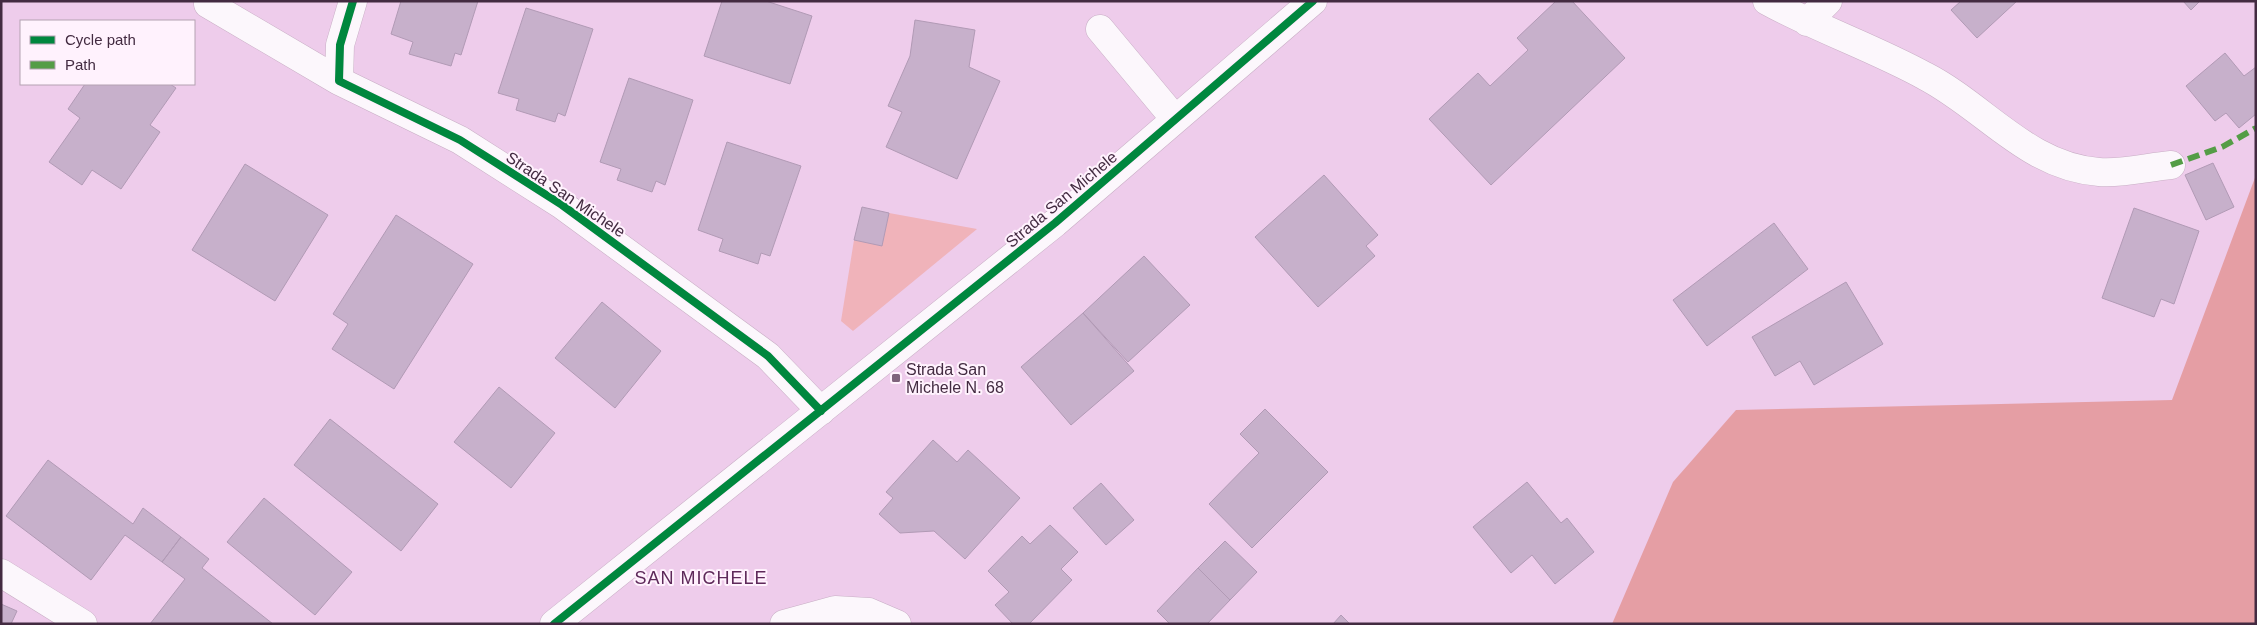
<svg xmlns="http://www.w3.org/2000/svg" width="2257" height="625" font-family="Arial,sans-serif">
  <style>
    .green { fill: #f0b3ba }
    .forest { fill: #e59ea4 }
    .building { fill: #c7b0cb; stroke: #b19ab5 }
    .lines { fill: none; stroke-linecap: round; stroke-linejoin: round }
    .minor-casing { stroke: #c8aec5; stroke-width: 29 }
    .minor { stroke: #fcf7fc; stroke-width: 28 }
    .quiet { stroke: #549d46; stroke-width: 6; stroke-dasharray: 12 6; stroke-linecap: butt }
    .cycleway-casing { stroke: #fff2fd; stroke-width: 11 }
    .cycleway { stroke: #00873e; stroke-width: 8 }
    .poi-dot { fill: #7f637c; stroke: #fff2fd; stroke-width: 2 }
    .labels { text-anchor: middle; stroke-width: 4; stroke-linejoin: round; paint-order: stroke }
    .street-label { font-size: 16px; fill: #432b41; stroke: #fff2fd }
    .poi-label { font-size: 16px; fill: #432b41; stroke: #fff2fd; text-anchor: start }
    .neighbourhood-label { font-size: 18px; letter-spacing: 1px; fill: #5e295a; stroke: #fff2fd }
  </style>
  <rect width="100%" height="100%" fill="#eecceb"/>
  <!-- green -->
  <path class="green" d="M889,213L977,229L853,331L841,321L854,240L882,245Z"/>
  <!-- forest -->
  <path class="forest" d="M2256,175V624H1612L1673,482L1736,410L2172,400Z"/>
  <!-- building -->
  <path class="building" d="M401,1H478L461,55L455,53L451,66L409,54L413,42L391,34Z
    M722,1H766L812,16L790,84L704,56Z
    M1556,1H1572L1625,58L1491,185L1429,119L1478,73L1490,86L1528,50L1517,38Z
    M1961,1H2017L1977,38L1951,10Z
    M2183,1H2200L2191,10Z
    M526,8L593,29L565,116L558,113L555,122L516,110L519,99L498,93Z
    M915,20L975,30L969,67L1000,81L957,179L886,147L902,112L888,106L910,56Z
    M2225,53L2244,76L2256,67V114L2239,128L2226,113L2215,121L2186,86Z
    M629,78L693,100L665,185L656,181L652,192L617,180L621,169L600,162Z
    M85,84H170L176,88L150,125L160,132L121,189L92,170L82,185L49,162L80,118L68,109Z
    M727,142L801,166L770,256L761,253L758,264L719,251L723,239L698,230Z
    M2213,163L2234,207L2206,220L2185,175Z
    M245,164L328,215L275,301L192,250Z
    M1324,175L1378,235L1366,246L1375,256L1318,307L1255,237Z
    M862,207L889,213L882,246L854,240Z
    M2134,208L2199,231L2174,304L2161,299L2154,317L2102,298Z
    M396,215L473,264L394,389L332,349L348,324L333,314Z
    M1774,223L1808,269L1707,346L1673,300Z
    M1144,256L1190,305L1128,362L1083,313Z
    M1846,282L1883,344L1814,385L1800,361L1775,376L1752,337Z
    M602,302L661,351L615,408L555,358Z
    M1083,313L1134,371L1071,425L1021,367Z
    M499,387L555,433L511,488L454,442Z
    M1265,409L1328,472L1252,548L1209,504L1259,453L1240,434Z
    M330,419L438,504L401,551L294,465Z
    M933,440L957,462L968,450L1020,498L965,559L934,531L900,533L879,514L893,498L886,492Z
    M48,460L133,524L143,508L181,537L162,562L125,535L91,580L6,516Z
    M1527,482L1561,523L1567,518L1594,552L1555,584L1532,555L1511,573L1473,527Z
    M1101,483L1134,520L1106,545L1073,508Z
    M264,498L352,572L315,615L227,542Z
    M1050,525L1078,552L1061,569L1072,580L1029,624H1013L995,605L1009,592L988,571L1022,536L1030,544Z
    M181,537L209,559L202,568L273,624H150L185,579L162,562Z
    M1225,541L1257,572L1230,600L1198,568Z
    M1198,568L1230,600L1207,624H1170L1157,611Z
    M1,604L17,611L11,624H1Z
    M1341,615L1350,624H1333Z"/>
  <g class="lines">
    <defs>
      <path id="minor" d="M353,1L340,45L339,81L460,140L562,205L768,356L821,411
        M1767,1C1818,29 1874,48 1925,76C1985,107 2028,167 2099,172C2122,174 2149,167 2171,165
        M208,4L339,81
        M1807,22L1828,1
        M1100,29L1175,119
        M1,573L83,624
        M554,624L1055,223L1313,1
        M784,624L835,610L869,612L897,624"/>
    </defs>
    <!-- minor casing -->
    <use href="#minor" class="minor-casing"/>
    <!-- minor -->
    <use href="#minor" class="minor"/>
    <!-- quiet -->
    <path class="quiet" d="M2171,165L2222,147L2256,128"/>
    <defs>
      <path id="cycleway" d="M353,1L340,45L339,81L460,140L562,205L768,356L821,411
        M554,624L1055,223L1313,1"/>
    </defs>
    <!-- cycleway casing -->
    <use href="#cycleway" class="cycleway-casing"/>
    <!-- cycleway -->
    <use href="#cycleway" class="cycleway"/>
  </g>
  <!-- markers -->
  <rect class="poi-dot" x="891" y="373" width="10" height="10" rx="2.5"/>
  <g class="labels">
    <!-- street labels -->
    <g class="street-label">
      <text transform="translate(566 194) rotate(34)" y="6">Strada San Michele</text>
      <text transform="translate(1061 199) rotate(-40)" y="6">Strada San Michele</text>
    </g>
    <!-- poi labels -->
    <g class="poi-label">
      <text x="906" y="375">Strada San<tspan x="906" dy="18">Michele N. 68</tspan></text>
    </g>
    <!-- neighbourhood labels -->
    <g class="neighbourhood-label">
      <text x="701" y="584">SAN MICHELE</text>
    </g>
  </g>
  <!-- border -->
  <rect width="2257" height="625" fill="none" stroke="#432b41" stroke-width="5"/>
  <!-- legend -->
  <rect x="20" y="20" width="175" height="65" fill="#fff2fd" stroke="#b4a2b2"/>
  <rect x="30" y="36" width="25" height="8" fill="#00873e" stroke="#b4a2b2"/>
  <text x="65" y="45" font-size="15" fill="#432b41">Cycle path</text>
  <rect x="30" y="61" width="25" height="8" fill="#549d46" stroke="#b4a2b2"/>
  <text x="65" y="70" font-size="15" fill="#432b41">Path</text>
</svg>
